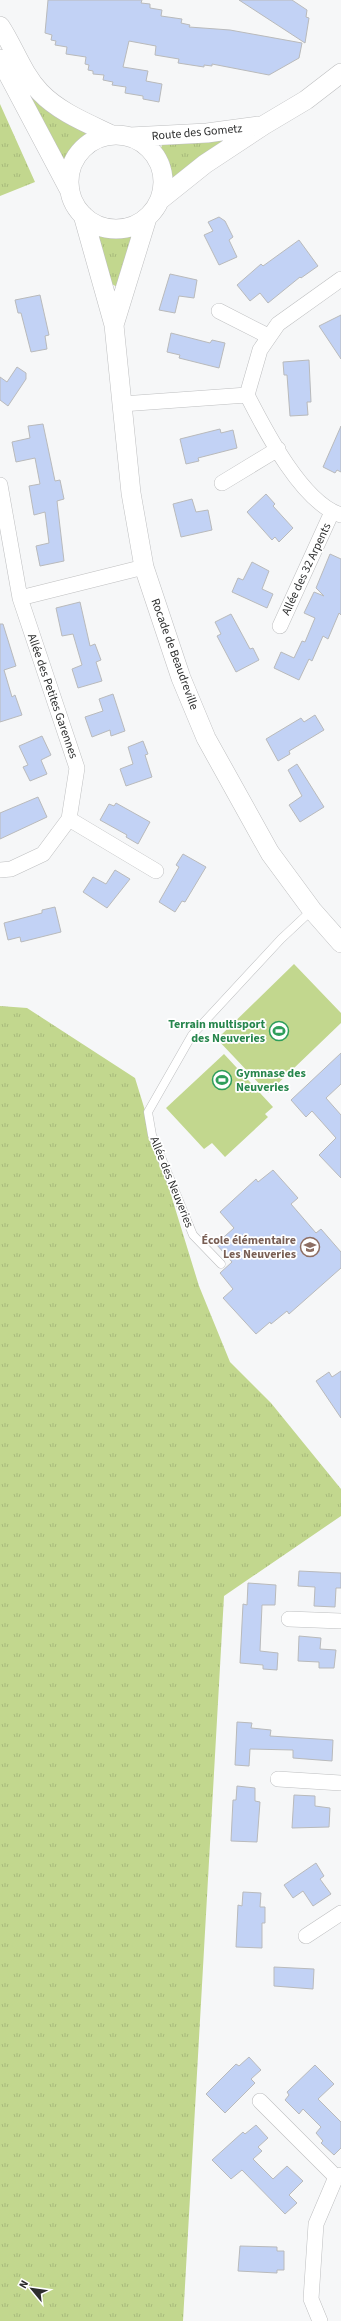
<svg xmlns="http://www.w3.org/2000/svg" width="341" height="2321" font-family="'Source Sans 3',sans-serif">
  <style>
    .grass { fill: url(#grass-tufts) }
    .green { fill: #c2d78e }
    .building { fill: #c2d2f5; stroke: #b9babb }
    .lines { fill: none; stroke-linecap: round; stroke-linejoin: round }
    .service-casing { stroke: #bebfc0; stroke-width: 9 }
    .minor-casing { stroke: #bebfc0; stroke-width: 16 }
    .tertiary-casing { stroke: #bebfc0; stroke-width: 20 }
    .service { stroke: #fff; stroke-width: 8 }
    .minor { stroke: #fff; stroke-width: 15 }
    .tertiary { stroke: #fff; stroke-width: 19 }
    .labels { text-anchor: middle; stroke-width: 3.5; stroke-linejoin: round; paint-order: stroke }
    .street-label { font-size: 12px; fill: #2d2e2e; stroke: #fff }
    .leisure-label { font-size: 12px; font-weight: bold; fill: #27864d; stroke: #fff; text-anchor: end }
    .education-label { font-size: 12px; font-weight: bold; fill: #785e54; stroke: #fff; text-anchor: end }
  </style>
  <defs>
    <pattern id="grass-tufts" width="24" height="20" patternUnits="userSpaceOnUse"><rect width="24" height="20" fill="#c2d78e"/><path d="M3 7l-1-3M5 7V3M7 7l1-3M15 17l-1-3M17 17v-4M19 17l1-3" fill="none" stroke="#a7b97b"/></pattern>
  </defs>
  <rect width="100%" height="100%" fill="#f6f7f8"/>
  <!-- grass -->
  <path class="grass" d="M8,48L87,135L74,151L67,164L61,165Z
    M0,104L35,182L0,196Z
    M233,134L173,179L169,161L161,148L163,143Z
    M99,234L117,238L131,236L133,239L117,287L112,284L96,235Z
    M0,1006L27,1008L135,1078L199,1286L230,1362L271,1403L341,1489V1516L224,1596L183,2321H0Z"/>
  <!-- green -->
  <path class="green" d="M294,964L341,1013V1023L268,1093L217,1039Z
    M224,1054L273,1107L265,1114L268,1117L225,1157L212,1143L204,1149L166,1108Z"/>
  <!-- building -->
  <path class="building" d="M48,0H142L141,3L150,4V8L162,10L161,16L182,19L181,23L190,25L189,27L230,30L302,43L299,58L269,75L212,64V66L204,65V67L178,63L179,59L155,55L156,46L129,41L123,67L148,71L146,81L162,84L159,102L143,99V96L125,93L126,87L112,85L113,82L103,80L104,75L93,74V71L88,70L89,65L85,64L86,57L66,54L67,47L55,45L56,41L51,40L52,35L45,33Z
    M239,0H292L307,10L306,17L309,18L305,43Z
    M219,217L225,221L233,237L229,240L237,257L219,265L204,235L213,231L208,222Z
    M299,240L318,266L301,278L300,277L268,303L260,293L250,301L237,285L261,264L263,266Z
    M170,274L197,280L194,298L179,296L175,313L159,310Z
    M40,295L49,335L45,336L47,349L31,352L21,313H18L15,300Z
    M341,315V359L319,326Z
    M171,333L210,343L212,340L225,343L219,368L179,358L180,355L167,352Z
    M309,360L311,402H307L308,415L290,416L287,375H284L283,362Z
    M17,367L26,373V379L8,406L0,400V377L7,382Z
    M43,424L55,481L60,480L64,499L57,501L64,561L40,566L36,546L49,543L45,512L34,515L29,486L40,484L35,458L16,462L12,442L30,438L28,426Z
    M341,426V472L337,470L335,473L323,467Z
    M220,429L221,433L233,430L237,448L198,458L199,461L186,464L180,439Z
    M266,494L275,504L273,506L293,528L279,542L275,537L272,540L247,512Z
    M192,499L196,512L208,510L212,530L181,537L173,504Z
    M330,554L341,559V615L339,613L328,639L323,636L312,661L309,659L299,680L274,668L281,652L294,658L302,641L305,642L315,618L304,613L314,592L324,596L316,588Z
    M252,562L269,571L262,589L273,594L267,608L232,592L238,578L243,580Z
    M80,602L90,646L95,644L101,660L96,662L102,681L78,688L72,669L82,665L73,634L62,636L56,608Z
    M231,614L250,649L253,648L259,660L236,672L217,636L221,634L215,622Z
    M0,624H3L16,666L4,670L12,697L15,695L22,715L0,722Z
    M113,694L125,731L111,736L110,730L92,737L85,717L103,711L99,699Z
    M315,715L324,730L289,751L290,754L278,761L266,739L301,718L304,722Z
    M42,736L51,755L41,760L47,774L30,781L23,767L28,765L19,746Z
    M143,741L148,754L145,755L152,777L126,786L120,769L133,764L128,747Z
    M297,764L324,807L300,822L289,805L302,796L288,770Z
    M38,797L47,817L0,839V813Z
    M116,803L150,822L138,844L126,837L127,835L100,820L109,804L114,806Z
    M183,854L206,867L185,902L182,901L175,912L159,902L179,867L176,865Z
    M115,870L130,879L107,908L83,892L93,877L106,884Z
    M55,907L61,932L21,942L20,937L8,940L4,923L42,913V910Z
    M341,1053V1084L326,1098L341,1115V1178L319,1155L336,1138L312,1111L306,1117L291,1100Z
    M273,1170L298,1198L291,1204L316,1233L321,1229L341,1252V1268L289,1314L287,1311L271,1324L270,1322L256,1334L223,1298L233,1289L220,1273L232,1262L216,1244L234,1228L220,1212L256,1179L258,1182Z
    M341,1371V1418L316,1381L329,1372L332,1377Z
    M299,1571L341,1573V1588H336L335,1607L314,1606L315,1587L298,1586Z
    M248,1583L276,1585L275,1605H262L260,1651L278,1653L277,1670L263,1669V1665L240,1663L243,1604L247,1605Z
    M299,1636L321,1638L320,1649L336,1650L334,1668H319V1662L298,1661Z
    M237,1722L252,1723L251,1728L271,1730L270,1736L333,1740L332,1761L293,1758V1750L250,1749L249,1766L235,1765Z
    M237,1786L255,1788V1801L260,1802L257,1842L231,1841L233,1800H236Z
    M294,1795L315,1796V1806L330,1808L329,1827L292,1828Z
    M316,1863L324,1876L320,1879L331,1894L313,1906L303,1891L293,1898L284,1885Z
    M243,1892L261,1893L260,1907H265V1923H262V1948L236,1947L238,1905L242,1906Z
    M274,1967L314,1969L313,1989L274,1986Z
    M249,2057L261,2070L251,2079L255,2083L225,2113L206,2094L236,2064L239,2066Z
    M315,2065L334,2084L318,2099L341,2122V2148L334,2155L321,2143L323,2141L316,2133L321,2127L303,2109L299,2114L285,2100L289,2095L287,2092Z
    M256,2125L268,2138L258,2147L262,2151L253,2159L273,2179L287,2166L303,2181L289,2195L297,2203L285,2214L242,2170L231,2179L212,2160L243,2132L245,2134Z
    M240,2246L277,2247V2251H284V2270H277V2273L238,2271Z"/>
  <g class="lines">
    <defs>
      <path id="service" d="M221,1264L193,1235L152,1135L148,1112L192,1035L281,939L312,910"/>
      <path id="minor" d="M341,279L278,324L260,350L247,395C265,430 302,503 341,515
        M219,311L268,336
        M122,404L247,395
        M222,483L278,449
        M0,485L20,598L77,768L69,819L43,854L11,869L0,870
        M20,598L144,567
        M280,626L332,512
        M69,819L156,871
        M289,1619L341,1621
        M278,1779L341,1783
        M306,1936L341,1913
        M260,2101L336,2177
        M320,2321L311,2299L316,2224L336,2177L341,2175"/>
      <path id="tertiary" d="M0,26C14,47 22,73 40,92C59,112 87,123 112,135
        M0,59L70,191
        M69 182a47 47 0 1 1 94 0a47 47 0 1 1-94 0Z
        M130,137L207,133L258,126
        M160,200L205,164L264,125L306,100L341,73
        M83,215L114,325L131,493L144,567L181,678L206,738L270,853L312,910L341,943
        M114,325L147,218"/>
    </defs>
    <!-- service casing -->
    <use href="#service" class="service-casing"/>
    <!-- minor casing -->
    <use href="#minor" class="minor-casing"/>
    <!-- tertiary casing -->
    <use href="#tertiary" class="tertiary-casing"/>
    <!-- service -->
    <use href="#service" class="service"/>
    <!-- minor -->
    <use href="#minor" class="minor"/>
    <!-- tertiary -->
    <use href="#tertiary" class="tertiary"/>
  </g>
  <!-- icons -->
  <defs>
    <symbol id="stadium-ring" viewBox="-11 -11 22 22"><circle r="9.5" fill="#fff" stroke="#2e9e5b" stroke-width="1.5"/><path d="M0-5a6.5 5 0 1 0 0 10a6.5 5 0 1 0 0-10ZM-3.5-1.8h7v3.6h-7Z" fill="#2e9e5b"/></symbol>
    <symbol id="school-ring" viewBox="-11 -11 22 22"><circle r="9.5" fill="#fff" stroke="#8d6e63" stroke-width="1.5"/><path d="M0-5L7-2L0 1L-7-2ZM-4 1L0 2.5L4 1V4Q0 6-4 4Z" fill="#8d6e63"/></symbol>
  </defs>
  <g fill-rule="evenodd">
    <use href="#stadium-ring" x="268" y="1020" width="22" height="22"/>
    <use href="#stadium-ring" x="211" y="1069" width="22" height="22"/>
    <use href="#school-ring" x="299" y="1236" width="22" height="22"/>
  </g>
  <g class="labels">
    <!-- street labels -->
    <g class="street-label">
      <text transform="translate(197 132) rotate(-5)" y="4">Route des Gometz</text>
      <text transform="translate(306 569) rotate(-65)" y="4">Allée des 32 Arpents</text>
      <text transform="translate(175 654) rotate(70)" y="4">Rocade de Beaudreville</text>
      <text transform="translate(53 696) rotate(71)" y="4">Allée des Petites Garennes</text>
      <text transform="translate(172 1182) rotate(68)" y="4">Allée des Neuveries</text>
    </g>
    <!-- leisure labels -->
    <g class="leisure-label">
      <text x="265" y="1028">Terrain multisport<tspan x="265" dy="14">des Neuveries</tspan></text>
      <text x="236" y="1077" text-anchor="start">Gymnase des<tspan x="236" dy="14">Neuveries</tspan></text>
    </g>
    <!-- education labels -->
    <g class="education-label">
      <text x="296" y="1244">École élémentaire<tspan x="296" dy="14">Les Neuveries</tspan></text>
    </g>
  </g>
  <!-- north arrow -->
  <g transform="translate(32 2289) rotate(299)" stroke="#ffffff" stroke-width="3" paint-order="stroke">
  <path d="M0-3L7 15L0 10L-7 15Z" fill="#2d2e2e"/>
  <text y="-6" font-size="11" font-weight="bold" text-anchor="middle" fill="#2d2e2e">N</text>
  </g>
</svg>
